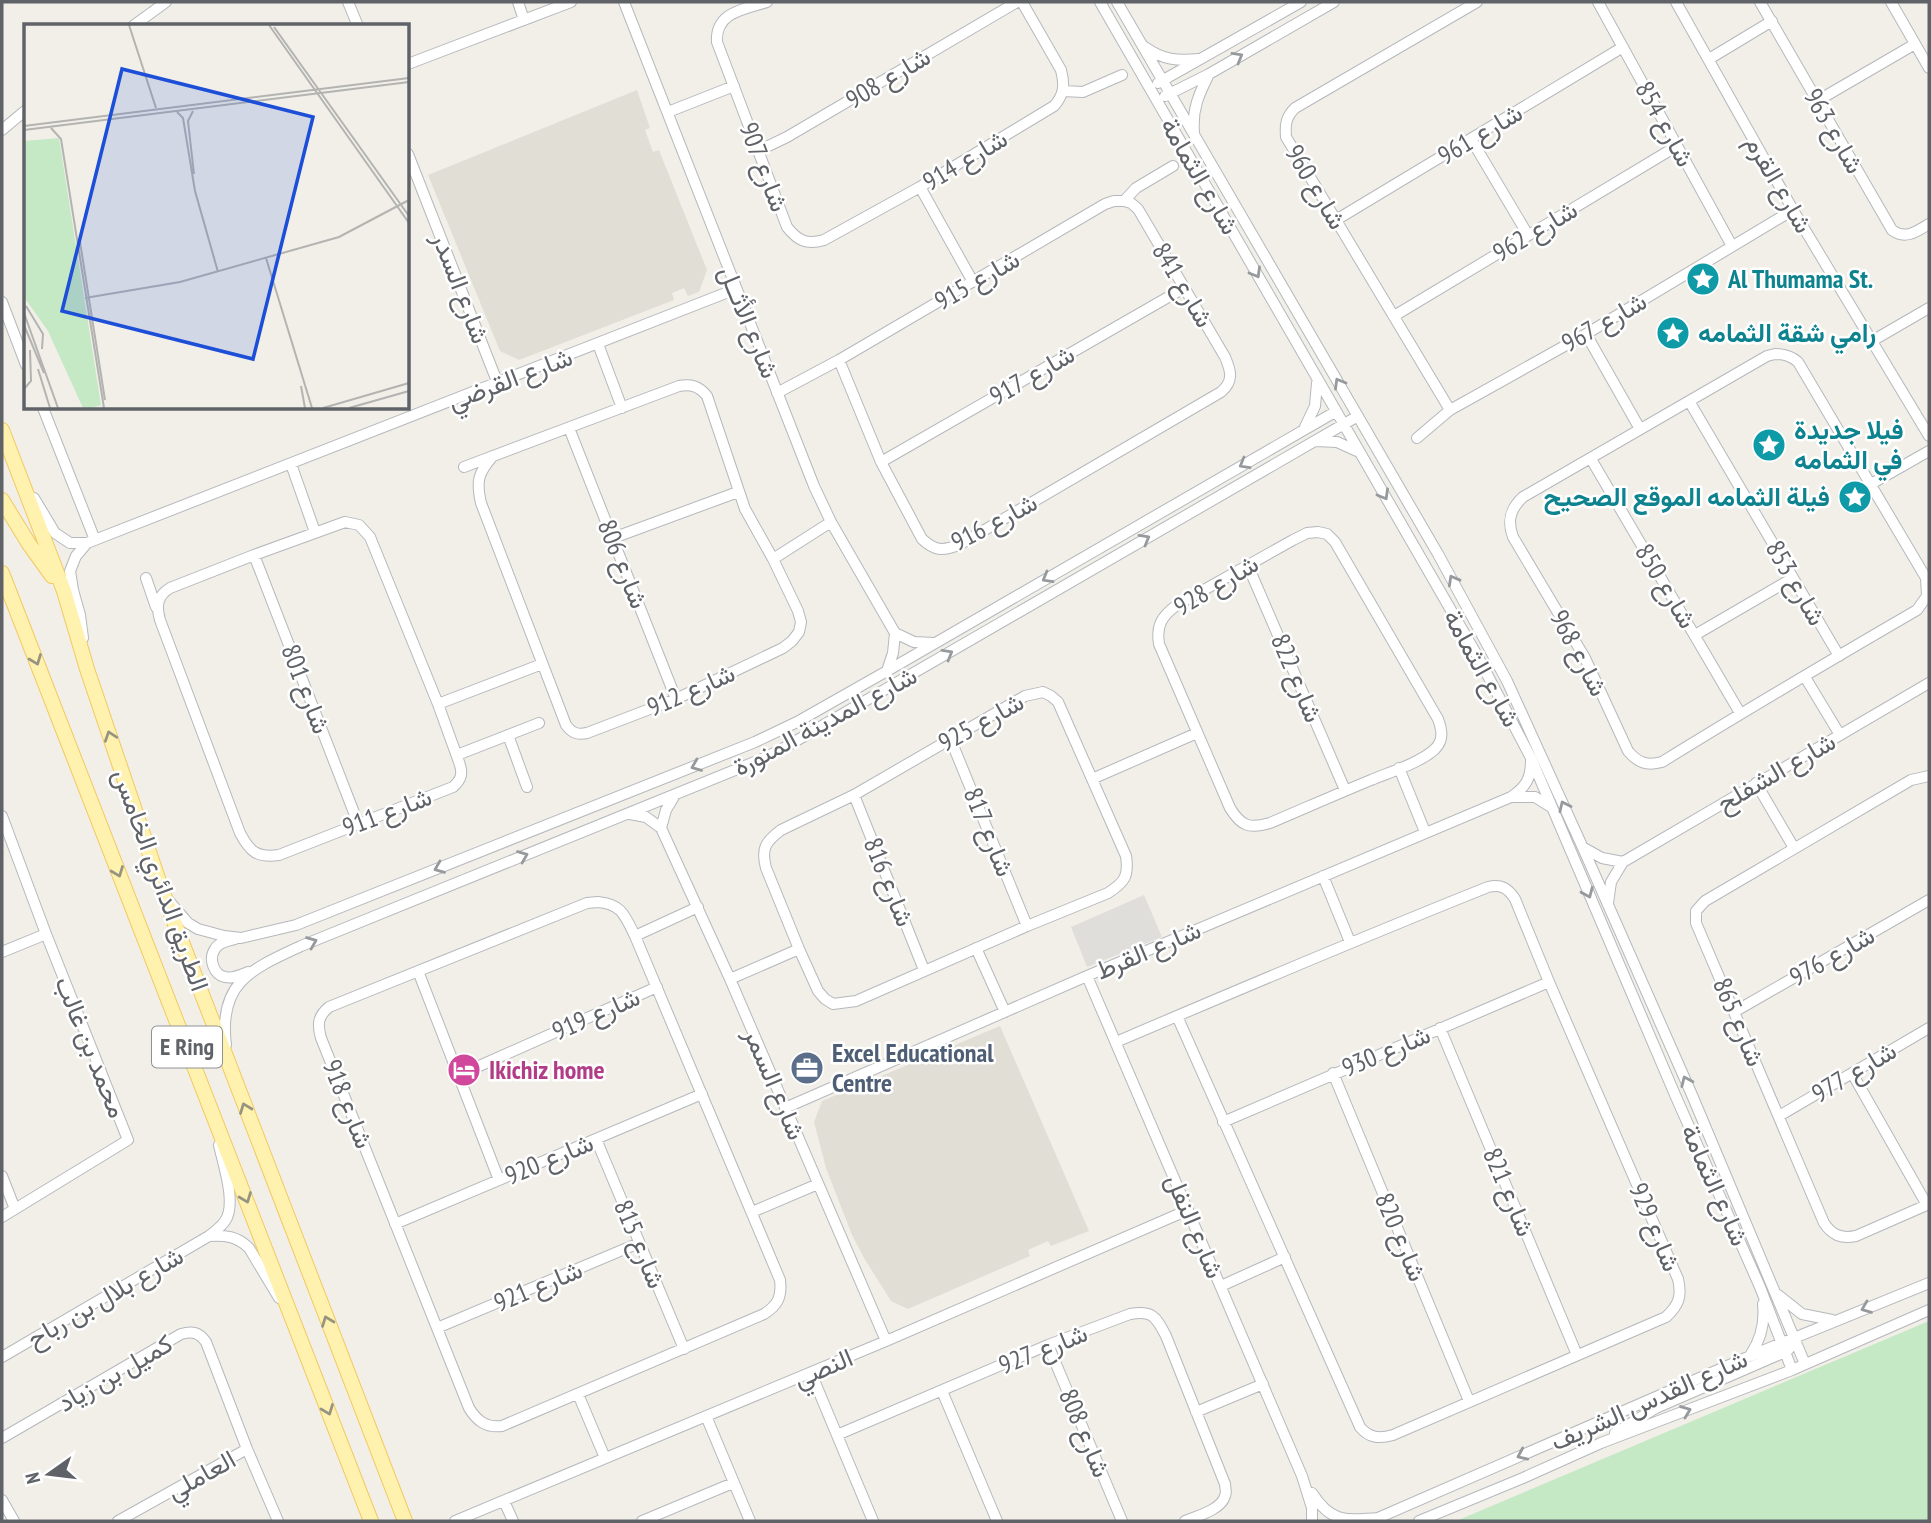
<svg xmlns="http://www.w3.org/2000/svg" width="1931" height="1523" font-family="'PT Sans Narrow',Vazirmatn,sans-serif">
  <style>
    .industrial { fill: #e0deda }
    .education { fill: #e1ded6 }
    .green { fill: #c5e8c5 }
    .lines { fill: none; stroke-linecap: round; stroke-linejoin: round }
    .minor-casing { stroke: #b5b8bc; stroke-width: 12 }
    .major-casing { stroke: #f2c960; stroke-width: 16 }
    .minor { stroke: #fff; stroke-width: 10 }
    .major { stroke: #fff2af; stroke-width: 14 }
    .oneway { stroke: #979a9d }
    .oneway2 { stroke: #979581 }
    .labels { text-anchor: middle; stroke-width: 5; stroke-linejoin: round; paint-order: stroke }
    .shield { fill: #fff; stroke: #8f9295; stroke-width: 2 }
    .shield-label { font-size: 24px; font-weight: bold; fill: #5f6368 }
    .street-label { font-size: 26px; fill: #5f6368; stroke: #fff }
    .culture-label { font-size: 26px; font-weight: bold; fill: #0d838f; stroke: #fff; text-anchor: start }
    .service-label { font-size: 26px; font-weight: bold; fill: #4e5e75; stroke: #fff; text-anchor: start }
    .hotel-label { font-size: 26px; font-weight: bold; fill: #b23c85; stroke: #fff; text-anchor: start }
    .inset-road { fill: none; stroke: #b3b3b1; stroke-width: 2 }
    .view { fill: #1d4ed8; fill-opacity: 0.15; stroke: #1d4ed8; stroke-width: 3.5 }
    .inset-edge { fill: none; stroke: #5f6368; stroke-width: 3.5 }
  </style>
  <rect width="100%" height="100%" fill="#f1efe8"/>
  <!-- industrial -->
  <path class="industrial" d="M1144,895L1162,937L1087,967L1071,927Z"/>
  <!-- education -->
  <path class="education" d="M637,90L650,128L645,130L653,152L659,150L707,270L699,292L688,296L684,288L672,293L674,300L519,360L500,351L428,175Z
    M1000,1026L1089,1231L1051,1246L1048,1241L1028,1250L1030,1256L908,1309L891,1301L864,1258L852,1235L826,1168L814,1122L822,1101Z"/>
  <!-- green -->
  <path class="green" d="M1929,1321V1521H1456Z"/>
  <g class="lines">
    <defs>
      <path id="minor" d="M348,2L358,26
        M518,2L524,20
        M624,2L814,486L831,522L895,633L914,642L934,643
        M767,2C745,9 715,12 717,42L787,227C798,241 807,245 824,240L920,187L1054,106C1064,95 1065,85 1061,70L1022,2
        M1100,2L1478,657L1531,758L1676,1097L1760,1287L1792,1370
        M1117,2L1438,554L1507,681L1583,848L1692,1095L1805,1364
        M1598,2L1732,246
        M1676,2L1793,210L1929,436
        M1760,2L1892,230C1905,240 1916,232 1929,224
        M1891,2L1929,68
        M133,26L166,2
        M1145,47C1163,60 1177,61 1199,59
        M1709,59L1772,21
        M408,64L571,2
        M1158,83L1301,2
        M1063,91L1083,92L1122,75
        M1165,96L1209,74L1334,2
        M1817,101L1915,44
        M668,112L734,86
        M2,130L26,110
        M1194,132C1192,109 1199,94 1209,74
        M1471,139L1528,235
        M758,151L787,137L1017,2
        M408,154L498,384
        M920,187L973,282
        M1336,220L1623,47
        M2,302L26,365
        M1394,316L1677,146
        M1586,334L1640,429
        M1872,341L1929,308
        M598,344L622,408
        M1775,354C1785,354 1791,356 1798,362L1926,578L1927,596L1917,610C1831,660 1746,710 1662,762C1647,766 1638,763 1628,751L1585,658L1513,537C1507,521 1510,509 1523,497L1767,356Z
        M839,360L881,462L922,539C935,551 942,551 959,545L1221,392C1234,381 1231,371 1225,357L1138,209L1131,203L1124,201
        M777,393L839,360L1105,204L1114,201H1124L1136,188L1173,166
        M1689,401L1839,656
        M43,408L95,540
        M1450,410L1286,137C1285,124 1286,117 1295,108L1477,2
        M1305,427L1315,406L1317,383
        M569,428L676,699
        M1417,438L1450,410L1586,334L1793,210
        M1316,441L1337,442L1357,451
        M1591,459L1740,713
        M881,462L1184,288
        M291,464L315,532
        M464,467L679,386C691,384 699,386 707,396L745,509L773,559L798,611L801,622L799,632L792,641L783,648L676,699L587,733C577,735 572,733 566,725L481,503C476,481 478,473 493,456
        M1871,484L1929,451
        M34,498L55,533L70,543H87L736,289
        M345,522L359,525L370,537L438,704L459,762C463,773 462,779 453,787L279,855C257,858 250,852 240,833L160,620C156,606 157,596 170,588L254,555Z
        M1318,532L1327,534L1335,542L1438,719C1442,730 1444,740 1435,749C1420,763 1390,772 1371,780C1337,794 1303,809 1270,823C1249,829 1241,826 1230,808L1159,644C1156,625 1162,616 1177,605L1293,540L1307,533Z
        M613,538L738,492
        M254,555L358,823
        M773,559L831,522
        M1248,566L1345,790
        M146,578L156,607
        M1695,635L1793,578
        M83,638L80,615L73,590L70,571L76,556L87,543
        M887,671L893,653L895,633
        M1805,677L1840,735
        M1043,692L1051,696L1058,702L1126,856C1129,876 1125,882 1108,893L1027,926L856,1001L833,1004L825,999L818,991L799,949L766,868C761,849 765,842 781,830L854,795L1025,696Z
        M438,704L542,664
        M508,735L527,787
        M950,738L1027,926
        M457,755L539,723
        M1399,768L1425,832
        M1929,776L1911,780L1705,901L1696,911V923L1824,1223C1832,1235 1841,1239 1856,1236L1929,1204
        M1092,779L1197,733
        M1756,783L1794,848
        M854,795L924,970
        M1511,797H1535L1551,807
        M630,814L646,817L661,828L730,979L886,1341
        M2,816L46,934L128,1140L2,1217
        M661,828L666,810L675,795
        M1584,848L1602,858L1623,862
        M1323,876L1350,942
        M169,901L188,923L198,929L224,936L241,938L296,925L755,742L797,722L887,671L1335,412
        M598,902C622,904 625,916 635,936L780,1280C782,1297 778,1305 764,1314L502,1426C486,1428 477,1421 469,1408L321,1038C317,1024 318,1016 329,1007L587,903Z
        M1608,903L1611,882L1623,862L1929,683
        M635,936L698,907
        M235,939C228,941 219,942 215,949C208,959 214,975 225,977C233,979 241,975 248,972
        M976,948L1005,1012
        M2,952L46,934
        M418,971L499,1180
        M1087,976L1302,1476L1312,1508V1521
        M730,979L799,949
        M1734,1012L1929,900
        M1440,1028L1577,1355
        M1116,1042C1240,989 1363,937 1488,887C1501,884 1508,888 1515,899L1549,982L1678,1279C1682,1296 1679,1305 1666,1317L1393,1435C1379,1439 1369,1438 1360,1427L1177,1016
        M226,1045C218,982 252,969 301,946L762,759L782,749L1358,416
        M1333,1073L1469,1401
        M1852,1073L1927,1205
        M459,1075L657,987
        M785,1108L1087,976L1511,797C1526,787 1531,778 1531,761
        M1779,1116L1929,1028
        M1223,1122L1549,982
        M596,1139L684,1349
        M2,1176L15,1209
        M752,1212L818,1184
        M395,1224L702,1094
        M209,1236C225,1235 237,1236 249,1248L279,1298
        M1221,1286L1285,1257
        M1778,1295L1802,1314L1832,1320
        M437,1328L639,1243
        M1048,1345L1122,1521
        M1751,1354C1761,1339 1765,1323 1763,1304
        M2,1357L209,1236C214,1232 221,1227 225,1221C237,1204 223,1164 219,1145
        M811,1373L873,1521
        M942,1391L997,1521
        M578,1394L605,1458
        M1196,1412L1263,1384
        M706,1416L750,1521
        M1615,1433L1656,1408L1785,1352L1789,1349
        M837,1435L1048,1345L1130,1314C1153,1310 1156,1317 1166,1336L1225,1484C1225,1488 1227,1492 1225,1496C1221,1510 1197,1516 1185,1521
        M2,1438L181,1334C192,1331 199,1332 206,1342L247,1449L278,1521
        M1312,1493C1331,1523 1345,1520 1379,1518
        M2,1500L14,1521
        M504,1501L513,1521
        M118,1521L247,1449
        M455,1521L886,1341L1188,1210
        M642,1521L733,1483
        M1371,1521L1750,1356L1929,1283
        M1419,1521L1523,1478L1601,1443L1792,1370L1929,1310"/>
      <path id="major" d="M2,430L64,591L87,669L163,893L405,1521
        M2,500L29,544L52,576
        M2,573L371,1521"/>
    </defs>
    <!-- minor casing -->
    <use href="#minor" class="minor-casing"/>
    <!-- major casing -->
    <use href="#major" class="major-casing"/>
    <!-- minor -->
    <use href="#minor" class="minor"/>
    <!-- major -->
    <use href="#major" class="major"/>
  </g>
  <!-- one-way arrows -->
  <defs><path id="oneway-chevron" d="M-2-3.5L2.5 0L-2 3.5" fill="none" stroke-width="1.6" stroke-linecap="round" stroke-linejoin="round" transform="scale(1.75)"/></defs>
  <g class="oneway">
    <use href="#oneway-chevron" transform="translate(1238 57) rotate(-30)"/>
    <use href="#oneway-chevron" transform="translate(1256 273) rotate(60)"/>
    <use href="#oneway-chevron" transform="translate(1339 383) rotate(-120)"/>
    <use href="#oneway-chevron" transform="translate(1244 464) rotate(150)"/>
    <use href="#oneway-chevron" transform="translate(1384 495) rotate(60)"/>
    <use href="#oneway-chevron" transform="translate(1145 539) rotate(-30)"/>
    <use href="#oneway-chevron" transform="translate(1047 578) rotate(150)"/>
    <use href="#oneway-chevron" transform="translate(1453 580) rotate(-119)"/>
    <use href="#oneway-chevron" transform="translate(948 654) rotate(-30)"/>
    <use href="#oneway-chevron" transform="translate(696 766) rotate(158)"/>
    <use href="#oneway-chevron" transform="translate(1564 806) rotate(-115)"/>
    <use href="#oneway-chevron" transform="translate(523 856) rotate(-22)"/>
    <use href="#oneway-chevron" transform="translate(439 868) rotate(158)"/>
    <use href="#oneway-chevron" transform="translate(1588 893) rotate(67)"/>
    <use href="#oneway-chevron" transform="translate(312 942) rotate(-22)"/>
    <use href="#oneway-chevron" transform="translate(1686 1081) rotate(-114)"/>
    <use href="#oneway-chevron" transform="translate(1866 1308) rotate(158)"/>
    <use href="#oneway-chevron" transform="translate(1686 1411) rotate(-21)"/>
    <use href="#oneway-chevron" transform="translate(1522 1455) rotate(156)"/>
  </g>
  <g class="oneway2">
    <use href="#oneway-chevron" transform="translate(36 660) rotate(69)"/>
    <use href="#oneway-chevron" transform="translate(110 736) rotate(-109)"/>
    <use href="#oneway-chevron" transform="translate(118 872) rotate(69)"/>
    <use href="#oneway-chevron" transform="translate(245 1108) rotate(-111)"/>
    <use href="#oneway-chevron" transform="translate(246 1198) rotate(69)"/>
    <use href="#oneway-chevron" transform="translate(327 1321) rotate(-111)"/>
    <use href="#oneway-chevron" transform="translate(328 1410) rotate(69)"/>
  </g>
  <!-- icons -->
  <defs>
    <symbol id="sight-disc" viewBox="-11 -11 22 22"><circle r="9.5" fill="#0f9aa8" stroke="#fff"/><path d="M0-6L1.8-2.2L6-1.7L2.9 1.2L3.7 5.4L0 3.3L-3.7 5.4L-2.9 1.2L-6-1.7L-1.8-2.2Z" fill="#fff"/></symbol>
    <symbol id="office-disc" viewBox="-11 -11 22 22"><circle r="9.5" fill="#5c6f8a" stroke="#fff"/><path d="M-6-3h4V-5.5h4V-3h4V5H-6ZM-1-4.5V-3h2v-1.5ZM-6 0V1H6V0Z" fill="#fff"/></symbol>
    <symbol id="hotel-disc" viewBox="-11 -11 22 22"><circle r="9.5" fill="#d1479c" stroke="#fff"/><path d="M-6-4.5h1.5V1H6V5H4.5V3h-9V5H-6ZM-4 0a1.8 1.8 0 1 1 3.6 0ZM.5 0V-2.5h3Q6-2.5 6 0Z" fill="#fff"/></symbol>
  </defs>
  <g fill-rule="evenodd">
    <use href="#sight-disc" x="1684" y="260" width="38" height="38"/>
    <use href="#sight-disc" x="1654" y="314" width="38" height="38"/>
    <use href="#sight-disc" x="1750" y="426" width="38" height="38"/>
    <use href="#sight-disc" x="1836" y="478" width="38" height="38"/>
    <use href="#office-disc" x="788" y="1049" width="38" height="38"/>
    <use href="#hotel-disc" x="445" y="1051" width="38" height="38"/>
  </g>
  <g class="labels">
    <!-- shield labels -->
    <rect class="shield" x="152" y="1026.5" width="70" height="41" rx="5"/>
    <g class="shield-label">
      <text x="187" y="1055">E Ring</text>
    </g>
    <!-- street labels -->
    <g class="street-label">
      <text transform="translate(888 78) rotate(-31)" y="9">شارع 908</text>
      <text transform="translate(1665 124) rotate(61)" y="9">شارع 854</text>
      <text transform="translate(1834 131) rotate(60)" y="9">شارع 963</text>
      <text transform="translate(1480 134) rotate(-31)" y="9">شارع 961</text>
      <text transform="translate(965 160) rotate(-31)" y="9">شارع 914</text>
      <text transform="translate(764 167) rotate(69)" y="9">شارع 907</text>
      <text transform="translate(1200 176) rotate(60)" y="9">شارع الثمامة</text>
      <text transform="translate(1779 184) rotate(60)" y="9">شارع القرم</text>
      <text transform="translate(1316 187) rotate(59)" y="9">شارع 960</text>
      <text transform="translate(1535 231) rotate(-31)" y="9">شارع 962</text>
      <text transform="translate(977 280) rotate(-30)" y="9">شارع 915</text>
      <text transform="translate(1183 285) rotate(59)" y="9">شارع 841</text>
      <text transform="translate(461 288) rotate(69)" y="9">شارع السدر</text>
      <text transform="translate(749 322) rotate(68)" y="9">شارع الأثــل</text>
      <text transform="translate(1604 322) rotate(-30)" y="9">شارع 967</text>
      <text transform="translate(1032 375) rotate(-30)" y="9">شارع 917</text>
      <text transform="translate(510 379) rotate(-21)" y="9">شارع القرضي</text>
      <text transform="translate(994 522) rotate(-28)" y="9">شارع 916</text>
      <text transform="translate(623 564) rotate(68)" y="9">شارع 806</text>
      <text transform="translate(1796 583) rotate(60)" y="9">شارع 853</text>
      <text transform="translate(1216 585) rotate(-31)" y="9">شارع 928</text>
      <text transform="translate(1666 586) rotate(59)" y="9">شارع 850</text>
      <text transform="translate(1579 653) rotate(62)" y="9">شارع 968</text>
      <text transform="translate(1482 668) rotate(61)" y="9">شارع الثمامة</text>
      <text transform="translate(1297 678) rotate(67)" y="9">شارع 822</text>
      <text transform="translate(306 689) rotate(69)" y="9">شارع 801</text>
      <text transform="translate(691 690) rotate(-24)" y="9">شارع 912</text>
      <text transform="translate(825 721) rotate(-28)" y="9">شارع المدينة المنورة</text>
      <text transform="translate(981 722) rotate(-29)" y="9">شارع 925</text>
      <text transform="translate(1776 772) rotate(-30)" y="9">شارع الشفلح</text>
      <text transform="translate(387 812) rotate(-21)" y="9">شارع 911</text>
      <text transform="translate(989 832) rotate(68)" y="9">شارع 817</text>
      <text transform="translate(161 880) rotate(70)" y="9">الطريق الدائري الخامس</text>
      <text transform="translate(889 882) rotate(68)" y="9">شارع 816</text>
      <text transform="translate(1148 950) rotate(-23)" y="9">شارع القرط</text>
      <text transform="translate(1832 956) rotate(-30)" y="9">شارع 976</text>
      <text transform="translate(596 1014) rotate(-24)" y="9">شارع 919</text>
      <text transform="translate(1739 1022) rotate(67)" y="9">شارع 865</text>
      <text transform="translate(91 1047) rotate(68)" y="9">محمد بن غالب</text>
      <text transform="translate(1386 1051) rotate(-23)" y="9">شارع 930</text>
      <text transform="translate(1854 1072) rotate(-31)" y="9">شارع 977</text>
      <text transform="translate(775 1084) rotate(67)" y="9">شارع السمر</text>
      <text transform="translate(348 1104) rotate(68)" y="9">شارع 918</text>
      <text transform="translate(549 1159) rotate(-23)" y="9">شارع 920</text>
      <text transform="translate(1715 1185) rotate(66)" y="9">شارع الثمامة</text>
      <text transform="translate(1509 1192) rotate(67)" y="9">شارع 821</text>
      <text transform="translate(1195 1226) rotate(67)" y="9">شارع النفل</text>
      <text transform="translate(1655 1227) rotate(67)" y="9">شارع 929</text>
      <text transform="translate(1401 1237) rotate(67)" y="9">شارع 820</text>
      <text transform="translate(640 1244) rotate(67)" y="9">شارع 815</text>
      <text transform="translate(538 1286) rotate(-23)" y="9">شارع 921</text>
      <text transform="translate(105 1297) rotate(-30)" y="9">شارع بلال بن رباح</text>
      <text transform="translate(1043 1349) rotate(-22)" y="9">شارع 927</text>
      <text transform="translate(823 1368) rotate(-23)" y="9">النصي</text>
      <text transform="translate(115 1373) rotate(-30)" y="9">كميل بن زياد</text>
      <text transform="translate(1649 1400) rotate(-24)" y="9">شارع القدس الشريف</text>
      <text transform="translate(1085 1433) rotate(67)" y="9">شارع 808</text>
      <text transform="translate(201 1475) rotate(-29)" y="9">العاملي</text>
    </g>
    <!-- culture labels -->
    <g class="culture-label">
      <text x="1728" y="288">Al Thumama St.</text>
      <text x="1698" y="342">رامي شقة الثمامه</text>
      <text x="1794" y="439">فيلا جديدة<tspan x="1794" dy="30">في الثمامه</tspan></text>
      <text x="1830" y="506" text-anchor="end">فيلة الثمامه الموقع الصحيح</text>
    </g>
    <!-- service labels -->
    <g class="service-label">
      <text x="832" y="1062">Excel Educational<tspan x="832" dy="30">Centre</tspan></text>
    </g>
    <!-- hotel labels -->
    <g class="hotel-label">
      <text x="489" y="1079">Ikichiz home</text>
    </g>
  </g>
  <!-- overview -->
  <g transform="translate(24 24)">
    <rect width="385" height="385" fill="#f1efe8"/>
    <path d="M35,114L77,381L68,384H59L24,307L0,273V117Z" fill="#c5e8c5"/>
    <path class="inset-road" d="M105,1L132,84M245,1L385,199M250,3L385,192M169,87L164,97L170,150M153,88L159,94L171,167L194,248M0,102L385,54M27,104L37,115L80,384M0,106L385,58M56,218L81,376M242,234L288,384M61,274L156,258L315,213L385,176M2,282L19,310L18,325M0,289L34,384M0,301L20,349M14,345L26,384M277,362L281,384M0,365L7,357L6,326M299,384L385,359M325,384L385,367"/>
    <path class="view" d="M98,45L289,93L229,335L38,287Z"/>
    <rect width="385" height="385" class="inset-edge"/>
  </g>
  <!-- border -->
  <rect width="1931" height="1523" fill="none" stroke="#5f6368" stroke-width="7"/>
  <!-- north arrow -->
  <g transform="translate(49 1474) rotate(256)" stroke="#ffffff" stroke-width="5" paint-order="stroke">
  <path d="M0-5L12 26L0 18L-12 26Z" fill="#5f6368"/>
  <text y="-10" font-size="19" font-weight="bold" text-anchor="middle" fill="#5f6368">N</text>
  </g>
</svg>
